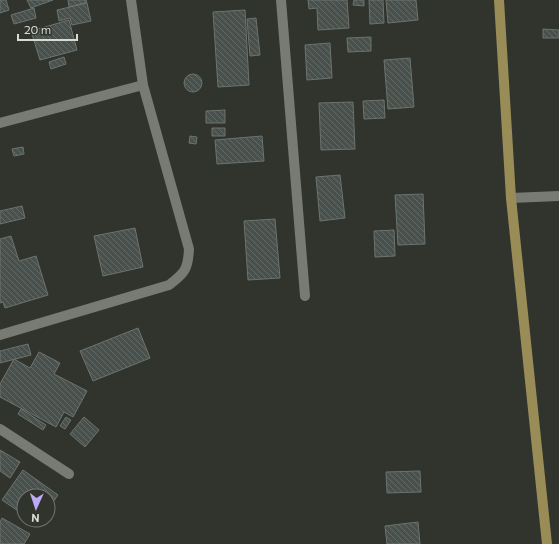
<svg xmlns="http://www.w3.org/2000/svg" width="559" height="544" font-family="Commissioner,sans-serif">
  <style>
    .building { fill: url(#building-back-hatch); stroke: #6c746f }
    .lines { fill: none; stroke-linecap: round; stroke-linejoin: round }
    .minor { stroke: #777b73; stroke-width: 10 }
    .primary { stroke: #998c57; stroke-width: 10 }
  </style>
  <defs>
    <pattern id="building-back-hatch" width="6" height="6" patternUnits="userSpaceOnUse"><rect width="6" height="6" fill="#49514d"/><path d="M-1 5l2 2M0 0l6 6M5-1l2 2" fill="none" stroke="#626966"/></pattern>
  </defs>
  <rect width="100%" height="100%" fill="#31342d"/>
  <!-- building -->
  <path class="building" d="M0,0H6L9,10L0,13Z
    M27,0H53L31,8Z
    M68,0H86L87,2L69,7Z
    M308,0H347L349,28L318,30L317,8L309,9Z
    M354,0H364V6L353,5Z
    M369,0H383L384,23L370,24Z
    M386,0H416L418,20L388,23Z
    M87,3L91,21L72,25L70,18L59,21L57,10Z
    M34,8L36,18L14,24L11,15Z
    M245,10L249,85L218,87L213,12Z
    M256,18L260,55L250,56L247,19Z
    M69,20L77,50L40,60L31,31Z
    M543,29L559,30V38H543Z
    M371,37V51L348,52L347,38Z
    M330,43L332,78L307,80L305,45Z
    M64,57L66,64L51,69L49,62Z
    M410,58L414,107L388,109L384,60Z
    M184 83a9 9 0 1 1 18 0a9 9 0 1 1-18 0Z
    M384,100L385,118L364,119L363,101Z
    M353,102L355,149L321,150L319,103Z
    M225,110V123H206V111Z
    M212,128H225V136H212Z
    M190,136L197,137L196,144L189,143Z
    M262,136L264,161L217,164L215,140Z
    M23,147L24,154L14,156L12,149Z
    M340,175L345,218L320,221L316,177Z
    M423,194L425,244L398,245L395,195Z
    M22,206L25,218L0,224V211Z
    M275,219L280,278L248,280L244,221Z
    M135,228L143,267L103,276L94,236Z
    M394,230L395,256L375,257L374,231Z
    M11,236L19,261L36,256L48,295L5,308L3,302L0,303V239Z
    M138,328L150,358L93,381L80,351Z
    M28,344L31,355L0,363V351Z
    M39,352L60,363L54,374L87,391L73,417L64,412L56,427L0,397V384L14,359L30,368Z
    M21,409L46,425L43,430L18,414Z
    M66,417L71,420L65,429L60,426Z
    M84,417L99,430L85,447L70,434Z
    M0,450L20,462L10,478L0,471Z
    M23,470L58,495L48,509V496H24V515L2,500Z
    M420,471L421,492L387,493L386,472Z
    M2,518L30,534L24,544H0V522Z
    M418,522L420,544H387L385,526Z"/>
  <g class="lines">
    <!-- minor -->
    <path class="minor" d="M281,0L305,296
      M0,123L143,85
      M511,198L559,196
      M0,335L169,285C185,273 188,269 189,249L143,85L131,0
      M0,429L69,474"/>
    <!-- primary -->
    <path class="primary" d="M499,0L511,198L547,544"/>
  </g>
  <!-- north arrow -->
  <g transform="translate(36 508) rotate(183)"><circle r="19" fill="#31342d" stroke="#747671"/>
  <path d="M0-3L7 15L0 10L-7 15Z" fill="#bda9f5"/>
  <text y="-6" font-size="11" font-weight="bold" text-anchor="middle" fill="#d8dad6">N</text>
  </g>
  <!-- scale -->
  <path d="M18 34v6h59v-6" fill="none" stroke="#d8dad6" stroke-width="2"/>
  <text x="24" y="34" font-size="12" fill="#d8dad6" stroke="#31342d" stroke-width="3" paint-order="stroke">20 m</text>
</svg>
